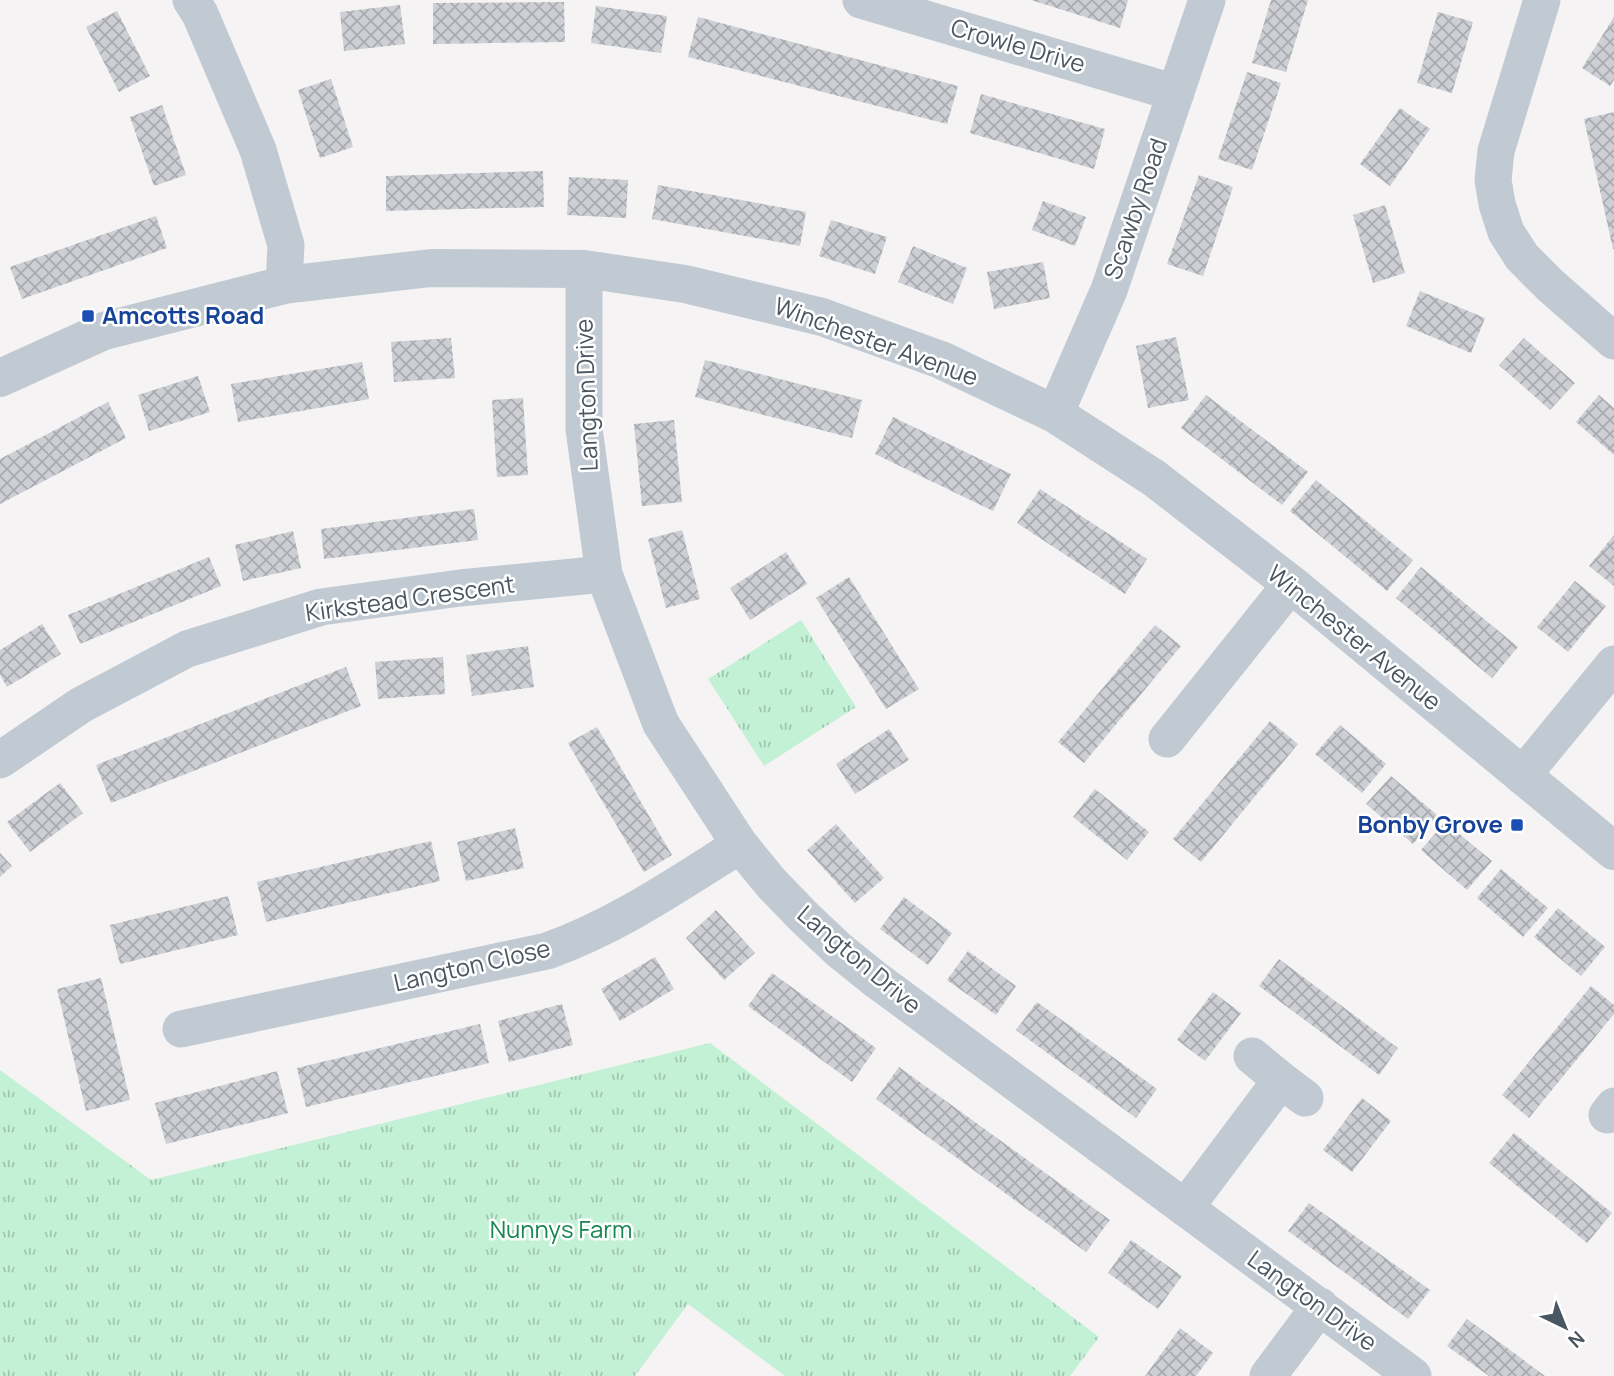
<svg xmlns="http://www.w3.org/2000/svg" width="1614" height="1376" font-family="Manrope,sans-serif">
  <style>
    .grass { fill: url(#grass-tufts) }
    .building { fill: url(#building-cross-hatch) }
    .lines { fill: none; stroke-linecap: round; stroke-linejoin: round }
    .minor { stroke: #c1cad2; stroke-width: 37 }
    .tertiary { stroke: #c1cad2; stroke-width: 38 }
    .transit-dot { fill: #1a4fb4; stroke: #fff; stroke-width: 2.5 }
    .labels { text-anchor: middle; stroke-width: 5; stroke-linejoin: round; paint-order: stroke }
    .street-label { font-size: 24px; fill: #4a5661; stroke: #fff }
    .transit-label { font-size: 24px; font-weight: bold; fill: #164399; stroke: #fff; text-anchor: start }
    .park-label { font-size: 24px; fill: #17864f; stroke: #fff }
  </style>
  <defs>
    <pattern id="grass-tufts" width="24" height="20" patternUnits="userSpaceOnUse" patternTransform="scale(1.75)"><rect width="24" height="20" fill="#c3f1d5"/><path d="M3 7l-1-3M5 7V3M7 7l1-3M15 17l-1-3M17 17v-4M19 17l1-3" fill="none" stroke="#a0c6b0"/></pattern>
    <pattern id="building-cross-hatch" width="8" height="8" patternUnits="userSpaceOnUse" patternTransform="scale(1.75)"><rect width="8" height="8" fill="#cdcfd5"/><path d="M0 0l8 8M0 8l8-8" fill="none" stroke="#a8abb0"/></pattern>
  </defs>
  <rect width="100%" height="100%" fill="#f5f3f3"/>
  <!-- grass -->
  <path class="grass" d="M801,620L856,707L764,766L708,679Z
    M710,1043L1099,1337L1070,1376H785L688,1304L635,1376H0V1070L151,1180Z"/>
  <!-- building -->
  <path class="building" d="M1031,0H1128L1120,28Z
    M1271,0H1308L1286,72L1252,63Z
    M564,2L565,42L433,44V3Z
    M400,5L405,44L344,51L340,12Z
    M596,6L667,16L661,53L591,43Z
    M117,11L150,76L119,92L86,27Z
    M1438,12L1473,22L1452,93L1417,83Z
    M698,17L958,86L947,124L688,57Z
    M1614,17V80L1610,86L1582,68Z
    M1247,72L1281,83L1252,170L1218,159Z
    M331,79L353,147L320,158L298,90Z
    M981,94L1105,129L1094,169L970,133Z
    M162,105L186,175L154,186L130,117Z
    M1400,108L1430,129L1390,186L1360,164Z
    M1614,112V249H1613L1584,119Z
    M543,171L544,207L386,211V176Z
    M1199,175L1233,187L1203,276L1167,264Z
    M569,177L628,180L626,218L567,215Z
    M658,185L806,212L800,246L652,219Z
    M1043,201L1086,217L1075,246L1032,230Z
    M1385,205L1405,273L1373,283L1353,215Z
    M156,216L167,248L22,299L10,267Z
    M831,220L887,237L875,274L819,256Z
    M913,246L967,268L953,304L898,282Z
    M1043,262L1050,298L994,309L987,272Z
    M1420,291L1485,318L1471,353L1406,326Z
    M1176,337L1189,400L1148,408L1136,346Z
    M451,338L455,378L394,382L391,342Z
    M1524,338L1575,383L1550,410L1499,365Z
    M705,360L862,400L852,438L695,397Z
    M362,362L369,399L238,422L231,384Z
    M198,376L210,412L149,431L138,395Z
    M1206,395L1308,472L1282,505L1181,428Z
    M1599,395L1614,408V455L1576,422Z
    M523,398L528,475L497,477L492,400Z
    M108,402L126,438L0,504V459Z
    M893,417L1011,474L993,511L875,454Z
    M674,420L682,502L642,506L634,424Z
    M1316,480L1413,560L1387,591L1290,511Z
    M1040,489L1147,559L1125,594L1017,523Z
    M474,509L478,540L324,559L321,529Z
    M682,530L700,599L666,608L648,539Z
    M293,531L301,568L243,581L235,545Z
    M1614,535V586L1589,566Z
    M786,552L807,584L750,620L730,588Z
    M209,557L221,586L80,644L68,615Z
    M1421,567L1518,647L1492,678L1396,598Z
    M849,577L919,689L886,709L816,598Z
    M1575,581L1606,606L1568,652L1537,627Z
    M42,624L61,654L7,687L0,675V650Z
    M1155,625L1181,646L1084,763L1058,742Z
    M528,646L534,687L472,696L466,655Z
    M443,657L445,694L378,699L375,662Z
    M346,667L361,706L111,803L96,765Z
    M1270,721L1298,744L1201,862L1173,839Z
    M1340,725L1386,764L1362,793L1315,754Z
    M597,727L672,855L644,872L568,743Z
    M889,729L909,760L855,794L836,764Z
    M1391,776L1437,815L1413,844L1366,804Z
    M60,783L83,813L30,852L7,822Z
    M1095,789L1149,832L1127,860L1073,817Z
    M1445,822L1492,861L1467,890L1421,850Z
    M836,824L884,878L855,903L807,850Z
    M515,828L524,868L466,881L457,842Z
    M431,841L440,881L266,922L257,882Z
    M0,853L12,866L0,877Z
    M1501,869L1548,908L1523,937L1477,898Z
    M228,896L238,935L120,964L110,925Z
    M904,897L952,933L928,965L880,929Z
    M1558,908L1605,947L1581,976L1534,937Z
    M716,910L755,953L724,980L686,938Z
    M968,951L1016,986L996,1015L947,980Z
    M655,957L674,989L620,1021L601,989Z
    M1279,959L1398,1048L1379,1075L1259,986Z
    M772,973L876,1048L852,1082L748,1006Z
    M101,978L130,1100L86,1111L57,989Z
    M1591,986L1614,1005V1014L1529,1118L1502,1095Z
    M1213,992L1241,1013L1205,1061L1177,1040Z
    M1037,1002L1157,1089L1136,1118L1016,1030Z
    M562,1004L573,1045L509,1062L498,1021Z
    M480,1024L489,1063L306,1107L297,1068Z
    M899,1067L1110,1220L1086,1252L876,1099Z
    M277,1071L288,1113L166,1144L155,1103Z
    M1362,1098L1391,1121L1352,1172L1323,1150Z
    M1514,1133L1612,1213L1587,1243L1489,1163Z
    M1309,1203L1430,1290L1408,1319L1288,1231Z
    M1131,1240L1182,1276L1158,1309L1108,1273Z
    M1467,1319L1506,1347L1545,1376H1489L1447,1346Z
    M1180,1328L1213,1353L1196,1376H1145Z"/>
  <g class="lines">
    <!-- minor -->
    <path class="minor" d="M191,0L200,14L258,150L286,245L284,285
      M861,0L1176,93
      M1542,0L1496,151L1493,180L1497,204L1506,232L1522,257L1550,285L1614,341
      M584,269V429L604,574L654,706L661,724L740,845L772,884L804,917L839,950L875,979L1413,1376
      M1055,414L1109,290L1207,0
      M1167,739L1291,584
      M0,760L81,705L187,649L321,607L460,588L604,574
      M1522,776L1614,664
      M181,1029L547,951C617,926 678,884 740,845
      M1252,1056L1281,1080
      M1607,1115L1614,1106
      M1185,1208L1281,1080L1305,1098
      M1268,1376L1320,1306"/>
    <!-- tertiary -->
    <path class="tertiary" d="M0,378L104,331L284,285L431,268L584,269L685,284L822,317L941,360L1055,414L1154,478L1291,584L1614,851"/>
  </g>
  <!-- markers -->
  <g class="transit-dot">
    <rect x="81" y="309" width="14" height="14" rx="3.5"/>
    <rect x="1510" y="818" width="14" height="14" rx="3.5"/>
  </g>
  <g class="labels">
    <!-- street labels -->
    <g class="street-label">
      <text transform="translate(1018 46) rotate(16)" y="8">Crowle Drive</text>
      <text transform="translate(1136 209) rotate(-71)" y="8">Scawby Road</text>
      <text transform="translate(876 342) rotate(20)" y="8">Winchester Avenue</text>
      <text transform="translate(587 395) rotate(-92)" y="8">Langton Drive</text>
      <text transform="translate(410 599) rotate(-8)" y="8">Kirkstead Crescent</text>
      <text transform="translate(1354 638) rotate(39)" y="8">Winchester Avenue</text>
      <text transform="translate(859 960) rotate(40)" y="8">Langton Drive</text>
      <text transform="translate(472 966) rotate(-13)" y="8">Langton Close</text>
      <text transform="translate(1312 1301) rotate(36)" y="8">Langton Drive</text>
    </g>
    <!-- transit labels -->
    <g class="transit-label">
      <text x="102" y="324">Amcotts Road</text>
      <text x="1503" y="833" text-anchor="end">Bonby Grove</text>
    </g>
    <!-- park labels -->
    <g class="park-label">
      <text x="561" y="1238">Nunnys Farm</text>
    </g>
  </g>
  <!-- north arrow -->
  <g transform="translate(1565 1327) rotate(137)" stroke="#ffffff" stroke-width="5" paint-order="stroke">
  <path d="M0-5L12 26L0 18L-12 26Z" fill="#4a5661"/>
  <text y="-10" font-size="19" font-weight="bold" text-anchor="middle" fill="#4a5661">N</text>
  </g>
</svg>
